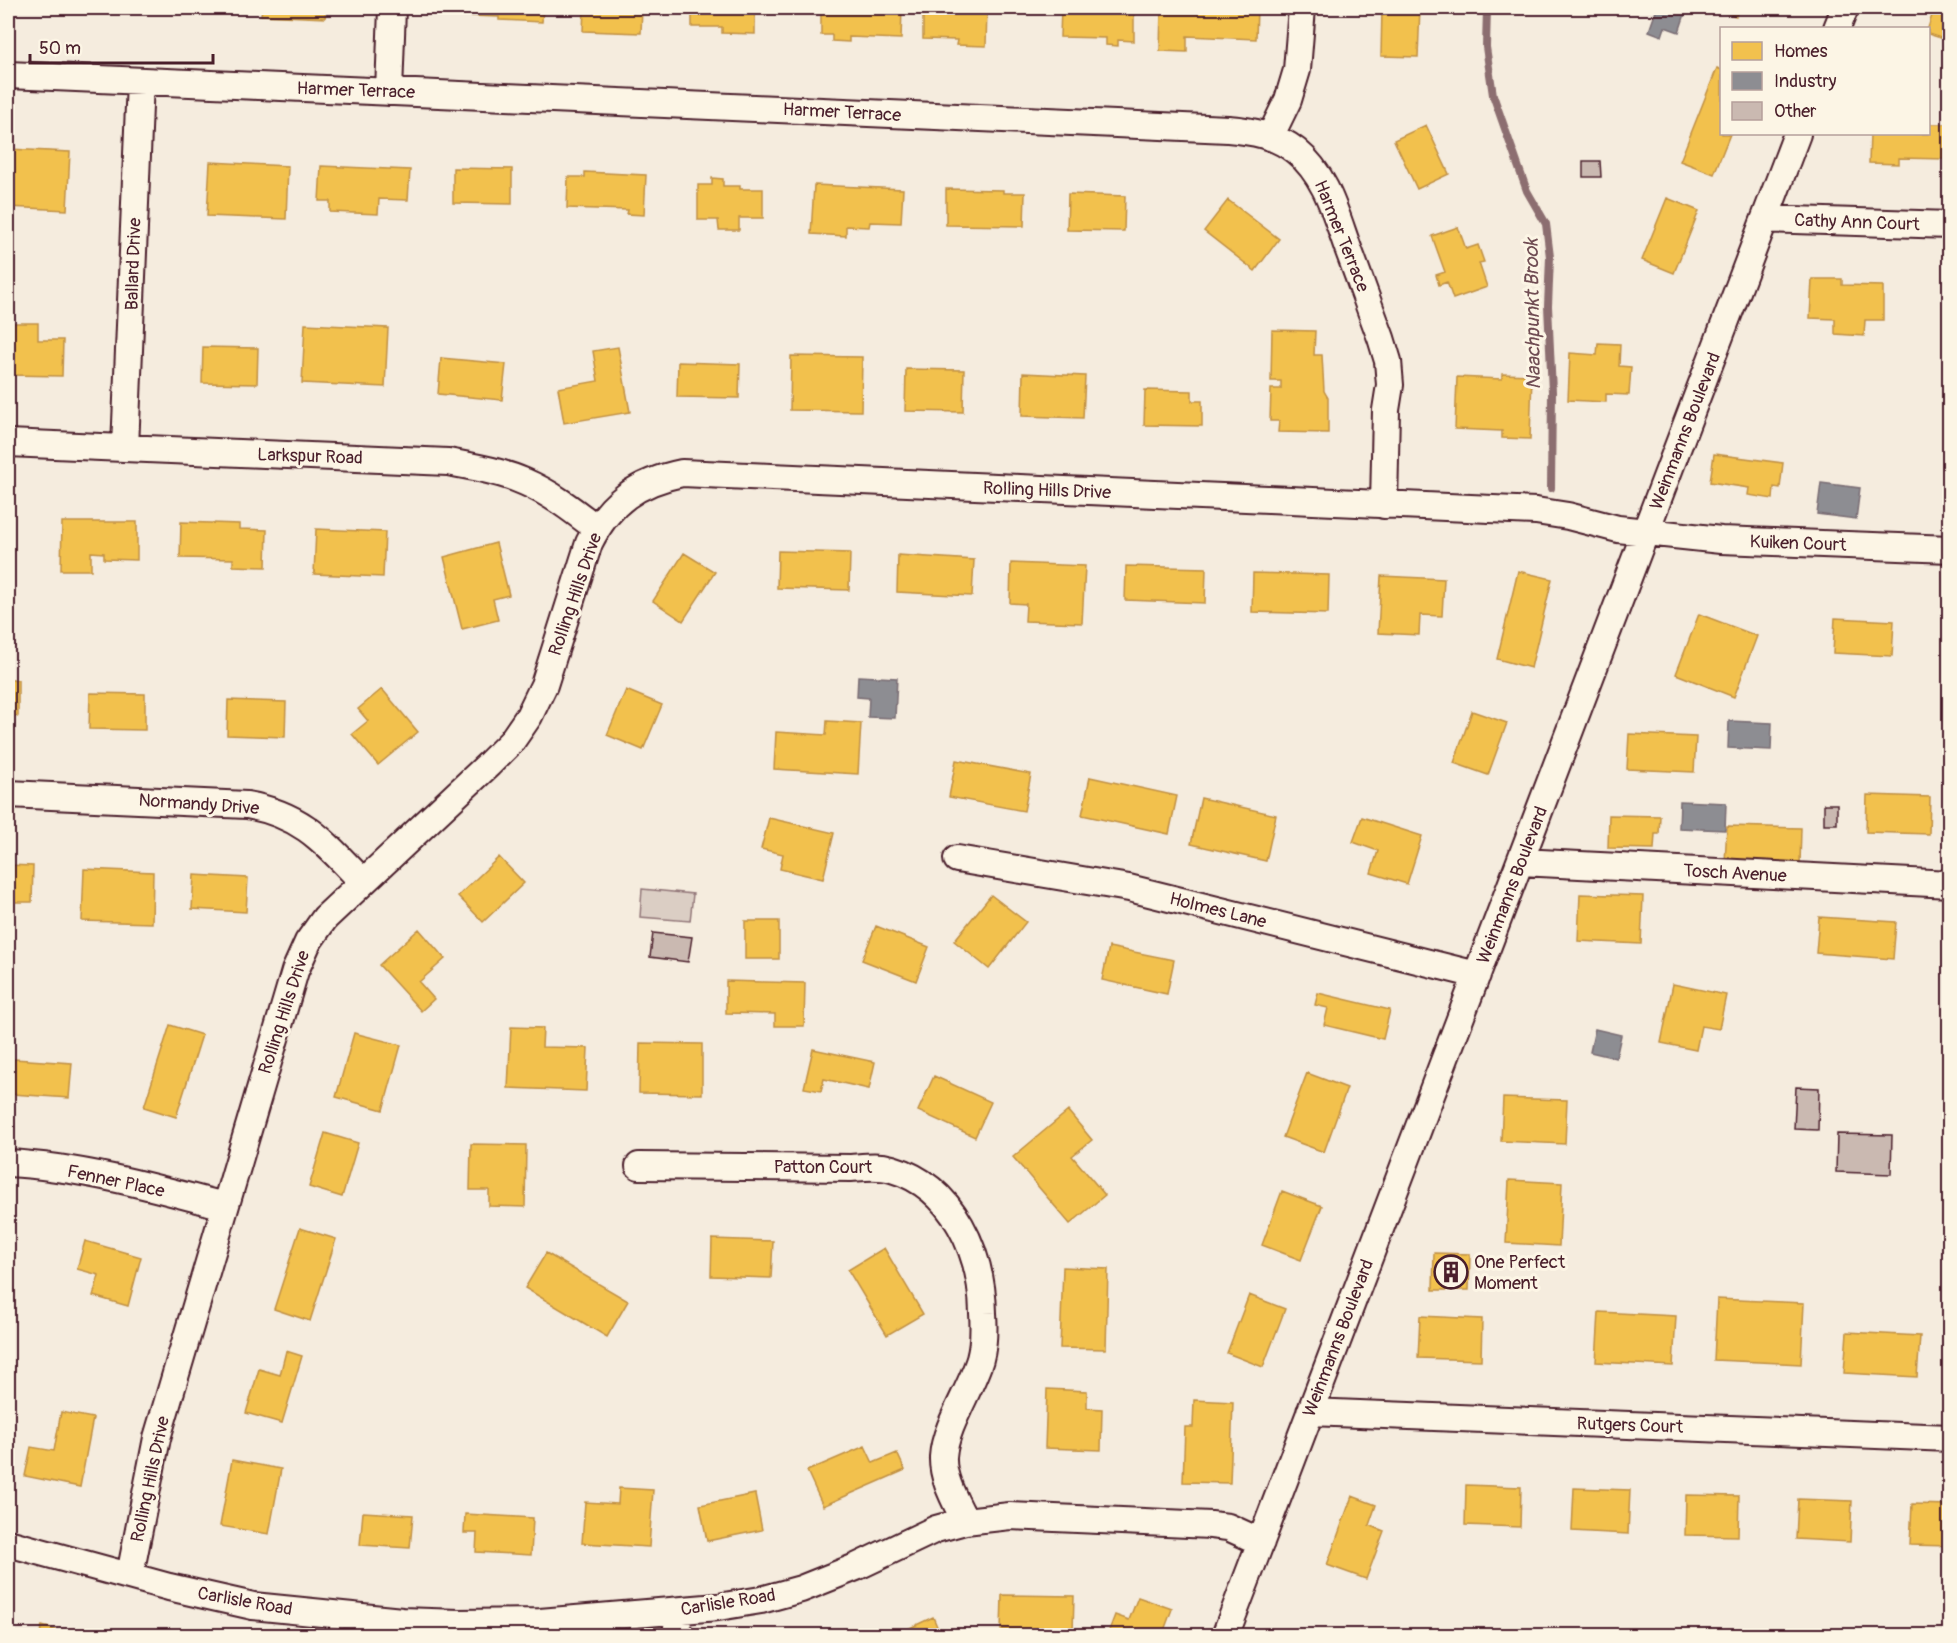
<svg xmlns="http://www.w3.org/2000/svg" width="1957" height="1643" font-family="Pangolin,sans-serif">
  <style>
    .green { fill: #dbcec4; stroke: #927678; stroke-width: 1.5 }
    .homes { fill: #f2c14e; stroke: #c09044; stroke-width: 1.5 }
    .industry { fill: #8d8d92; stroke: #796c73; stroke-width: 1.5 }
    .lines { fill: none; stroke-linecap: round; stroke-linejoin: round }
    .stream { stroke: #8c6e70; stroke-width: 8 }
    .building { fill: #cab9b1; stroke: #4a1f2b; stroke-width: 1.5 }
    .minor-casing { stroke: #4a1f2b; stroke-width: 30 }
    .minor { stroke: #fcf5e5; stroke-width: 26 }
    .labels { text-anchor: middle; stroke-width: 6; stroke-linejoin: round; paint-order: stroke }
    .street-label { font-size: 18px; fill: #4a1f2b; stroke: #fcf5e5 }
    .poi-label { font-size: 18px; fill: #4a1f2b; stroke: #fcf5e5; text-anchor: start }
    .water-label { font-size: 20px; font-style: italic; fill: #704d53; stroke: #fcf5e5 }
  </style>
  <rect width="100%" height="100%" fill="#f5ecde"/>
  <filter id="ink" filterUnits="userSpaceOnUse"><feTurbulence type="fractalNoise" baseFrequency=".0167" numOctaves="2"/><feDisplacementMap in="SourceGraphic" scale="12" xChannelSelector="R" yChannelSelector="G"/><feConvolveMatrix kernelMatrix="1 2 1 2 8 2 1 2 1" color-interpolation-filters="sRGB"/></filter>
  <g filter="url(#ink)">
    <!-- green -->
    <path class="green" d="M642,889L693,894L690,921L640,917Z"/>
    <!-- homes -->
    <path class="homes" d="M262,8H326L325,18L261,15Z
      M471,8H543L542,22L499,20V17L470,16Z
      M584,8H642L641,33L583,31Z
      M692,8H755V34L722,33V27H692Z
      M821,8H902L901,39L849,37V42L832,41V35H821Z
      M923,8H987L986,46L956,45L957,40L923,39Z
      M1061,8H1134V41L1118,40V46L1106,45V38L1060,37Z
      M1161,8H1257L1256,39L1187,36V52L1160,51Z
      M1382,8H1420L1418,57L1381,56Z
      M1711,8H1739L1736,16Z
      M1929,8H1950V41L1928,34V28L1933,12L1928,10Z
      M1717,68L1722,70V134H1730L1714,174L1680,161Z
      M1928,124H1947L1946,159L1899,158V164L1869,163L1870,134H1928Z
      M1426,125L1449,174L1417,189L1394,140Z
      M8,149L70,152L67,210L8,207Z
      M210,162L288,166L286,219L207,216Z
      M321,166L410,170L408,200L379,199L378,214L330,212V201H319Z
      M453,168L512,169V204L453,203Z
      M585,172L646,175L644,215L627,214L628,210L567,208L568,177H585Z
      M712,178L723,179V186H740V189H763V218H739V230H719L718,220H698V185H712Z
      M814,185L903,189L901,223L870,222L869,227L846,226V236L811,234Z
      M946,189L1003,190V193H1025L1024,226L946,225Z
      M1068,194L1125,196L1124,231L1067,230Z
      M1667,198L1699,211L1674,273L1642,260Z
      M1228,200L1279,239L1255,271L1204,231Z
      M1458,227L1466,249L1478,245L1484,262L1479,263L1487,287L1453,299L1447,282L1439,285L1436,275L1445,272L1432,236Z
      M1812,279H1842V285L1883,286V320H1865L1864,336L1835,334V319L1810,318Z
      M8,323H38V340H63L62,376L8,375Z
      M305,324L388,328L385,387L302,383Z
      M1272,330L1315,331L1314,355H1322L1324,391L1328,398V433L1278,432L1279,421H1270L1271,389H1281V381H1271Z
      M1598,343L1620,344L1619,366L1631,367L1629,395L1606,394V402L1568,400L1570,353L1597,355Z
      M203,347L258,348L257,384L202,383Z
      M618,347L630,412L564,423L558,388L598,381L593,351Z
      M791,356L862,357L861,411L790,410Z
      M441,358L506,364L502,400L438,394Z
      M678,362L740,364L739,398L677,397Z
      M906,369L964,370L963,412L905,411Z
      M1023,373L1085,376L1083,418L1022,416Z
      M1502,374L1532,375L1530,439L1502,438V431L1455,429L1457,377L1502,379Z
      M1145,390L1192,391V401H1202V426L1144,425Z
      M1714,454L1783,463L1780,488L1774,487L1773,499L1748,495L1749,488L1710,482Z
      M8,516H10L9,555L8,554Z
      M62,522H137V560L104,559V553L91,552V570H61Z
      M181,522L239,524V529L267,530L266,567L233,566V559L180,558Z
      M316,529L385,532L383,577L314,574Z
      M496,543L509,595L493,599L498,620L462,629L444,557Z
      M778,551L850,553L849,590L777,588Z
      M684,553L715,572L683,621L653,601Z
      M898,555L974,560L972,596L897,592Z
      M1011,563L1085,566L1082,623L1025,621L1026,604L1010,603Z
      M1126,566L1206,568L1205,603L1125,600Z
      M1518,571L1552,579L1531,668L1497,659Z
      M1253,573L1329,575L1328,614L1252,612Z
      M1381,576L1444,579L1442,616L1420,615L1419,635L1378,633Z
      M1699,614L1757,636L1734,697L1676,674Z
      M1835,618L1894,621L1892,656L1833,653Z
      M8,680H18V716H8Z
      M382,689L418,732L378,765L352,734L368,721L358,709Z
      M626,690L662,705L643,750L607,735Z
      M90,693L145,694V730L89,729Z
      M228,700L286,702L285,737L227,735Z
      M1472,711L1507,723L1488,775L1454,763Z
      M827,721L861,723L858,774L774,769L776,732L826,735Z
      M1629,734L1696,737L1694,772L1627,769Z
      M956,760L1031,774L1024,811L949,797Z
      M1090,777L1177,796L1169,834L1082,815Z
      M1867,795L1930,797L1929,834L1866,832Z
      M1201,798L1276,815L1266,861L1191,844Z
      M1609,815L1660,816L1659,834H1655L1654,849L1608,848Z
      M1362,817L1422,836L1407,884L1371,873L1378,851L1353,842Z
      M769,818L834,833L823,879L780,869L783,854L761,849Z
      M1727,826L1801,828L1800,864L1725,862Z
      M499,857L524,883L483,922L458,896Z
      M8,865L33,866L32,902H8Z
      M84,869L153,872L152,923L82,921Z
      M194,875L248,878L246,912L192,909Z
      M1580,894L1643,896L1641,944L1578,941Z
      M991,895L1026,922L989,969L954,941Z
      M1819,917L1896,922L1893,959L1816,953Z
      M745,921H779V959H745Z
      M876,926L929,947L916,981L862,960Z
      M419,929L445,959L419,982L434,999L421,1011L379,965Z
      M1109,947L1174,960L1167,994L1102,980Z
      M726,981L805,983L804,1026H775V1014L726,1013Z
      M1673,984L1726,995L1719,1029L1701,1026L1696,1050L1661,1043Z
      M1318,993L1390,1010L1383,1039L1324,1025L1328,1008L1315,1005Z
      M170,1025L202,1035L176,1117L144,1107Z
      M511,1027L543,1028L542,1047L588,1048L586,1091L508,1088Z
      M354,1033L401,1045L383,1110L336,1097Z
      M640,1043L702,1044V1094L639,1093Z
      M813,1049L875,1062L869,1089L824,1079L821,1091L804,1088Z
      M14,1059L72,1063L69,1098L12,1094Z
      M1307,1073L1347,1088L1324,1152L1283,1137Z
      M934,1076L991,1102L975,1137L918,1111Z
      M1503,1098L1567,1100L1565,1144L1501,1141Z
      M1068,1111L1092,1140L1072,1156L1105,1195L1070,1224L1013,1157Z
      M325,1133L358,1143L342,1197L309,1187Z
      M471,1144L526,1145L525,1207L489,1206V1190H470Z
      M1509,1180L1562,1183L1559,1246L1506,1243Z
      M1282,1191L1322,1206L1301,1260L1262,1245Z
      M300,1228L336,1239L310,1321L274,1309Z
      M712,1239L773,1241L771,1278L711,1276Z
      M85,1241L141,1257L128,1306L93,1296L99,1275L77,1269Z
      M884,1248L923,1314L887,1335L848,1270Z
      M546,1253L628,1301L607,1337L525,1288Z
      M1434,1253L1470,1254L1469,1290H1433Z
      M1063,1267L1108,1269L1106,1349L1060,1348Z
      M1249,1295L1285,1309L1263,1367L1227,1353Z
      M1717,1299L1804,1303L1801,1364L1714,1360Z
      M1599,1312L1676,1316L1673,1366L1596,1362Z
      M1420,1316L1482,1319L1481,1360L1418,1358Z
      M1847,1332L1920,1336L1917,1377L1844,1373Z
      M286,1351L302,1356L282,1423L246,1413L259,1369L280,1375Z
      M1047,1389L1087,1391V1408L1102,1409L1101,1450L1045,1448Z
      M1194,1400L1233,1402L1230,1483L1183,1482L1185,1427H1193Z
      M61,1412L93,1418L80,1487L25,1476L31,1447L54,1451Z
      M865,1446L873,1463L897,1453L905,1470L823,1506L807,1471Z
      M232,1460L281,1469L269,1534L220,1526Z
      M1466,1485L1521,1487L1520,1527L1465,1525Z
      M619,1488L653,1490L649,1547L582,1543L585,1502L618,1504Z
      M1574,1488L1630,1490L1628,1534L1572,1531Z
      M755,1494L762,1530L707,1541L700,1505Z
      M1686,1495L1739,1496L1738,1536L1685,1535Z
      M1352,1496L1376,1505L1369,1525L1384,1531L1366,1579L1327,1565Z
      M1798,1499L1852,1501L1850,1542L1796,1539Z
      M1912,1504L1950,1505V1546L1910,1545Z
      M363,1512L413,1515L410,1548L360,1545Z
      M465,1514L533,1518L531,1555L476,1552L477,1533H464Z
      M1002,1595L1074,1596L1073,1632L1001,1630Z
      M1138,1597L1172,1609L1162,1636H1107L1115,1615L1129,1620Z
      M933,1617L941,1636H893Z
      M42,1626L77,1636H39Z"/>
    <!-- industry -->
    <path class="industry" d="M1657,8H1687L1679,32L1665,27L1662,36L1649,31Z
      M1821,483L1860,488L1856,519L1817,514Z
      M858,676L897,678L895,718L868,717L869,698L857,697Z
      M1729,721L1772,723L1771,750L1728,748Z
      M1680,801L1726,803L1725,830L1679,828Z
      M1595,1029L1621,1035L1616,1058L1590,1052Z"/>
    <g class="lines">
      <!-- stream -->
      <path class="stream" d="M1487,8L1486,47L1493,95L1527,191L1546,224L1550,257L1548,306L1552,392L1551,488"/>
    </g>
    <!-- building -->
    <path class="building" d="M1583,161H1600L1601,177H1583Z
      M1824,804H1837V824H1824Z
      M653,933L692,937L688,962L650,957Z
      M1796,1087L1819,1088L1818,1130L1794,1129Z
      M1837,1134L1892,1135L1891,1174L1836,1172Z"/>
    <g class="lines">
      <defs>
        <path id="minor" d="M1837,28L1845,8
          M8,75L1228,129C1252,131 1276,135 1296,151C1327,176 1336,216 1349,251C1360,280 1370,309 1381,338L1388,361L1390,385L1386,410L1384,505
          M389,92L392,8
          M1270,137L1288,100L1297,70L1302,8
          M1765,219L1950,225
          M8,443L448,462C474,467 500,471 525,482C551,493 574,511 596,528
          M125,448L140,81
          M8,794L247,805C304,815 325,843 363,882
          M957,859L1129,888L1477,975
          M1521,862L1950,884
          M8,1163C81,1167 153,1187 224,1206
          M639,1166L851,1168C865,1167 878,1165 892,1169C954,1187 982,1254 983,1313C984,1328 984,1344 980,1359C971,1389 945,1426 943,1457C942,1479 956,1502 965,1521
          M1310,1412L1950,1438
          M8,1543L169,1587L253,1606L402,1621L459,1623L540,1622L718,1607L761,1600L801,1589L856,1567L936,1529L965,1521L1010,1516L1211,1525L1228,1527L1261,1542
          M130,1575L157,1438L295,971L308,942L325,918L489,764L511,742L529,716L544,685L589,543C609,502 638,482 682,473L1536,511L1568,516L1618,529L1721,540L1950,549
          M676,1636L679,1611
          M1225,1636L1797,134"/>
      </defs>
      <!-- minor casing -->
      <use href="#minor" class="minor-casing"/>
      <!-- minor -->
      <use href="#minor" class="minor"/>
    </g>
  </g>
  <!-- icons -->
  <defs>
    <symbol id="building-ring" viewBox="-11 -11 22 22"><circle r="9.5" fill="#fcf5e5" stroke="#4a1f2b" stroke-width="1.5"/><path d="M-4-6H4V6H1V3H-1V6H-4ZM-2.5-4.3h1.7v1.8h-1.7ZM.8-4.3h1.7v1.8H.8ZM-2.5-1h1.7V.8h-1.7ZM.8-1h1.7V.8H.8Z" fill="#4a1f2b"/></symbol>
  </defs>
  <g fill-rule="evenodd">
    <use href="#building-ring" x="1432" y="1253" width="38" height="38"/>
  </g>
  <g class="labels">
    <!-- street labels -->
    <g class="street-label">
      <text transform="translate(356 90) rotate(2)" y="6">Harmer Terrace</text>
      <text transform="translate(842 112) rotate(3)" y="6">Harmer Terrace</text>
      <text transform="translate(1857 222) rotate(2)" y="6">Cathy Ann Court</text>
      <text transform="translate(1342 236) rotate(68)" y="6">Harmer Terrace</text>
      <text transform="translate(133 264) rotate(-88)" y="6">Ballard Drive</text>
      <text transform="translate(1685 431) rotate(-69)" y="6">Weinmanns Boulevard</text>
      <text transform="translate(310 456) rotate(2)" y="6">Larkspur Road</text>
      <text transform="translate(1047 490) rotate(2)" y="6">Rolling Hills Drive</text>
      <text transform="translate(1798 543) rotate(2)" y="6">Kuiken Court</text>
      <text transform="translate(575 594) rotate(-71)" y="6">Rolling Hills Drive</text>
      <text transform="translate(199 804) rotate(4)" y="6">Normandy Drive</text>
      <text transform="translate(1735 873) rotate(3)" y="6">Tosch Avenue</text>
      <text transform="translate(1512 885) rotate(-69)" y="6">Weinmanns Boulevard</text>
      <text transform="translate(1218 910) rotate(14)" y="6">Holmes Lane</text>
      <text transform="translate(284 1012) rotate(-72)" y="6">Rolling Hills Drive</text>
      <text x="823" y="1173">Patton Court</text>
      <text transform="translate(116 1181) rotate(12)" y="6">Fenner Place</text>
      <text transform="translate(1338 1338) rotate(-69)" y="6">Weinmanns Boulevard</text>
      <text transform="translate(1630 1425) rotate(2)" y="6">Rutgers Court</text>
      <text transform="translate(150 1479) rotate(-78)" y="6">Rolling Hills Drive</text>
      <text transform="translate(245 1601) rotate(10)" y="6">Carlisle Road</text>
      <text transform="translate(728 1602) rotate(-9)" y="6">Carlisle Road</text>
    </g>
    <!-- poi labels -->
    <g class="poi-label">
      <text x="1474" y="1268">One Perfect<tspan x="1474" dy="21">Moment</tspan></text>
    </g>
    <!-- water labels -->
    <g class="water-label">
      <text transform="translate(1532 314) rotate(-91)" y="7">Naachpunkt Brook</text>
    </g>
  </g>
  <!-- margin -->
  <rect width="1957" height="1643" fill="none" stroke="#fcf5e5" stroke-width="30"/>
  <rect x="15" y="15" width="1927" height="1613" fill="none" stroke="#4a1f2b" stroke-width="2" filter="url(#ink)"/>
  <!-- legend -->
  <rect x="1720" y="27" width="210" height="108" fill="#fcf5e5" stroke="#b59f9b" stroke-width="1.5"/>
  <rect x="1732" y="42" width="30" height="18" fill="#f2c14e" stroke="#b59f9b" stroke-width="1.5"/>
  <text x="1774" y="57" font-size="18" fill="#4a1f2b">Homes</text>
  <rect x="1732" y="72" width="30" height="18" fill="#8d8d92" stroke="#b59f9b" stroke-width="1.5"/>
  <text x="1774" y="87" font-size="18" fill="#4a1f2b">Industry</text>
  <rect x="1732" y="102" width="30" height="18" fill="#cab9b1" stroke="#b59f9b" stroke-width="1.5"/>
  <text x="1774" y="117" font-size="18" fill="#4a1f2b">Other</text>
  <!-- scale -->
  <path d="M30 54v9h183v-9" fill="none" stroke="#4a1f2b" stroke-width="3"/>
  <text x="39" y="54" font-size="18" fill="#4a1f2b" stroke="#fcf5e5" stroke-width="4.5" paint-order="stroke">50 m</text>
</svg>
